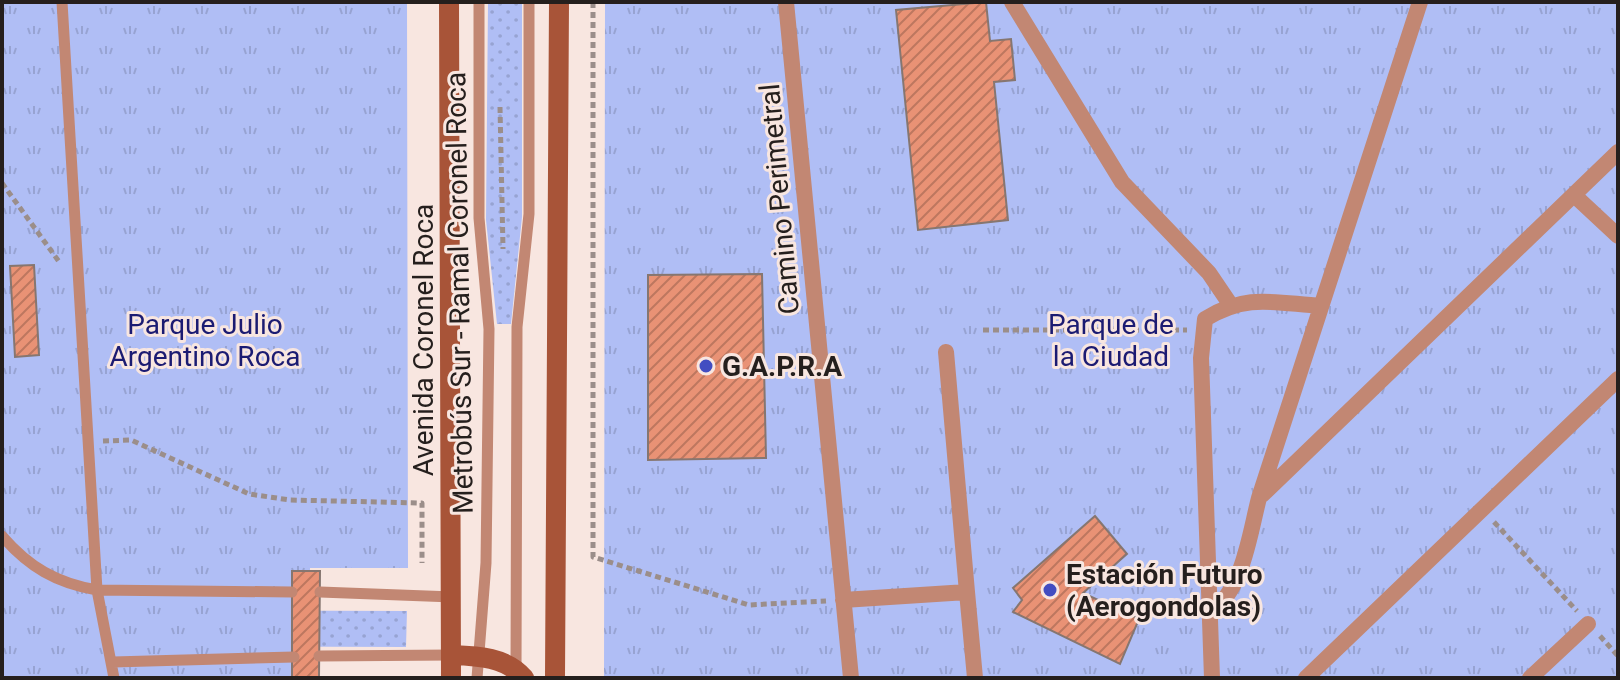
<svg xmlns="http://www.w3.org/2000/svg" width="1620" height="680" font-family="Roboto,sans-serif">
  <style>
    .grass { fill: url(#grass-dots) }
    .park { fill: url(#park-tufts) }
    .building { fill: url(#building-hatch); stroke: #867670; stroke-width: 2 }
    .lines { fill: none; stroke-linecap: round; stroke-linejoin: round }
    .path { stroke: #9b8e8a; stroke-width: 5; stroke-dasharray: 6 4; stroke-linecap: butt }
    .service { stroke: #c28773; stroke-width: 11 }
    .pedestrian { stroke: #c28773; stroke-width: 16 }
    .secondary { stroke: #a85438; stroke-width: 20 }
    .poi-dot { fill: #424dc1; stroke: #f8e6e0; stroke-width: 3 }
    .labels { text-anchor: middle; stroke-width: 6; stroke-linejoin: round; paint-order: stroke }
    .street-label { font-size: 28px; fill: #251f1d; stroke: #f8e6e0 }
    .park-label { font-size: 28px; fill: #1b1b72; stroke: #f8e6e0 }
    .poi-label { font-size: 28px; font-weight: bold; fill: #251f1d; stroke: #f8e6e0; text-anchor: start }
  </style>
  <defs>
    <pattern id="grass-dots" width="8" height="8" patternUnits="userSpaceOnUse" patternTransform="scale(2)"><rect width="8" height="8" fill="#b0bef5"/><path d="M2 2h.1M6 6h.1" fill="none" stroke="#97a3d2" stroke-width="1.8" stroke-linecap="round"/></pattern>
    <pattern id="park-tufts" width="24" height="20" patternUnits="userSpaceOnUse" patternTransform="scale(2)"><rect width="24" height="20" fill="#b0bef5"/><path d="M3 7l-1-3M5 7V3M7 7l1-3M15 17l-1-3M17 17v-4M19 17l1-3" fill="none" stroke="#97a3d2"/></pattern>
    <pattern id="building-hatch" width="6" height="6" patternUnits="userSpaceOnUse" patternTransform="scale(2)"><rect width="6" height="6" fill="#e99275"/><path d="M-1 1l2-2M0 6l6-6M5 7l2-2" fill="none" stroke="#bd775f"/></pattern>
  </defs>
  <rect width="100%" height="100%" fill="#f8e6e0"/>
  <!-- grass -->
  <path class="grass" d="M488,2H522V217L511,324H497L486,220Z
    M148,610L407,611L406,647L151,646Z"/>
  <!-- park -->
  <path class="park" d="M2,2H407L408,568H310V678H2Z
    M605,2H1618V678H604Z"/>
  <!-- building -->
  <path class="building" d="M986,2L990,41L1011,39L1015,80L994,82L1008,220L918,230L896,10Z
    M34,265L39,355L15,357L10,266Z
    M762,274L766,458L648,460V275Z
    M1095,516L1127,554L1083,593L1139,619L1120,664L1013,612L1022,600L1013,588Z
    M292,571H320L319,678H292Z"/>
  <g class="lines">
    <!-- path -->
    <path class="path" d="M593,2V557L749,605L826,601
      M500,107L503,249
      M2,183L60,263
      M983,330H1187
      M103,441L131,440L249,494L290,500L422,503V563
      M1494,522L1577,611
      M1600,636L1618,656"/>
    <!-- service -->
    <path class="service" d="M62,2L97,590L114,678
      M2,536C29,567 56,583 97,590L292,592
      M320,592L453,597
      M319,656L452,655
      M113,662L294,657
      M516,673L517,327L529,214V2
      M477,678L486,563L489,329L479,218V2"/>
    <!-- pedestrian -->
    <path class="pedestrian" d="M786,2L851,678
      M1012,2L1122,182L1209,273L1230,304
      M1574,195L1618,236
      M1262,495L1618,152
      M967,592L975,678
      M843,600L967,592L946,352
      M1211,611C1243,591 1250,532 1259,498L1420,2
      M1212,678L1201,358L1205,319C1247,293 1275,303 1321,306
      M1306,678L1618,379
      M1530,678L1588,624"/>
    <!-- secondary -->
    <path class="secondary" d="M449,2L451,678
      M452,655C478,656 506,657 524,678
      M555,678L559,2"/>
  </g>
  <!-- markers -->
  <g class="poi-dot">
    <circle cx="706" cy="366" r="8"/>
    <circle cx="1050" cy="590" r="8"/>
  </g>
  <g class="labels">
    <!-- street labels -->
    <g class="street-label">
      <text transform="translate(779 199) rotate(-95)" y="10">Camino Perimetral</text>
      <text transform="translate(459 293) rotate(-91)" y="10">Metrobús Sur - Ramal Coronel Roca</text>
      <text transform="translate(423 340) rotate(-90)" y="10">Avenida Coronel Roca</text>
    </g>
    <!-- park labels -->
    <g class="park-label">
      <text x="205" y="334">Parque Julio<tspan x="205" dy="32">Argentino Roca</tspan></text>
      <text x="1111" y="334">Parque de<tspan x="1111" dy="32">la Ciudad</tspan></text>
    </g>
    <!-- poi labels -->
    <g class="poi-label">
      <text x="722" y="376">G.A.P.R.A</text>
      <text x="1066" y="584">Estación Futuro<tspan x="1066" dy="32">(Aerogondolas)</tspan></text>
    </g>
  </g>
  <!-- border -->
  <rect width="1620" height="680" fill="none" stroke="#251f1d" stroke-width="8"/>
</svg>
